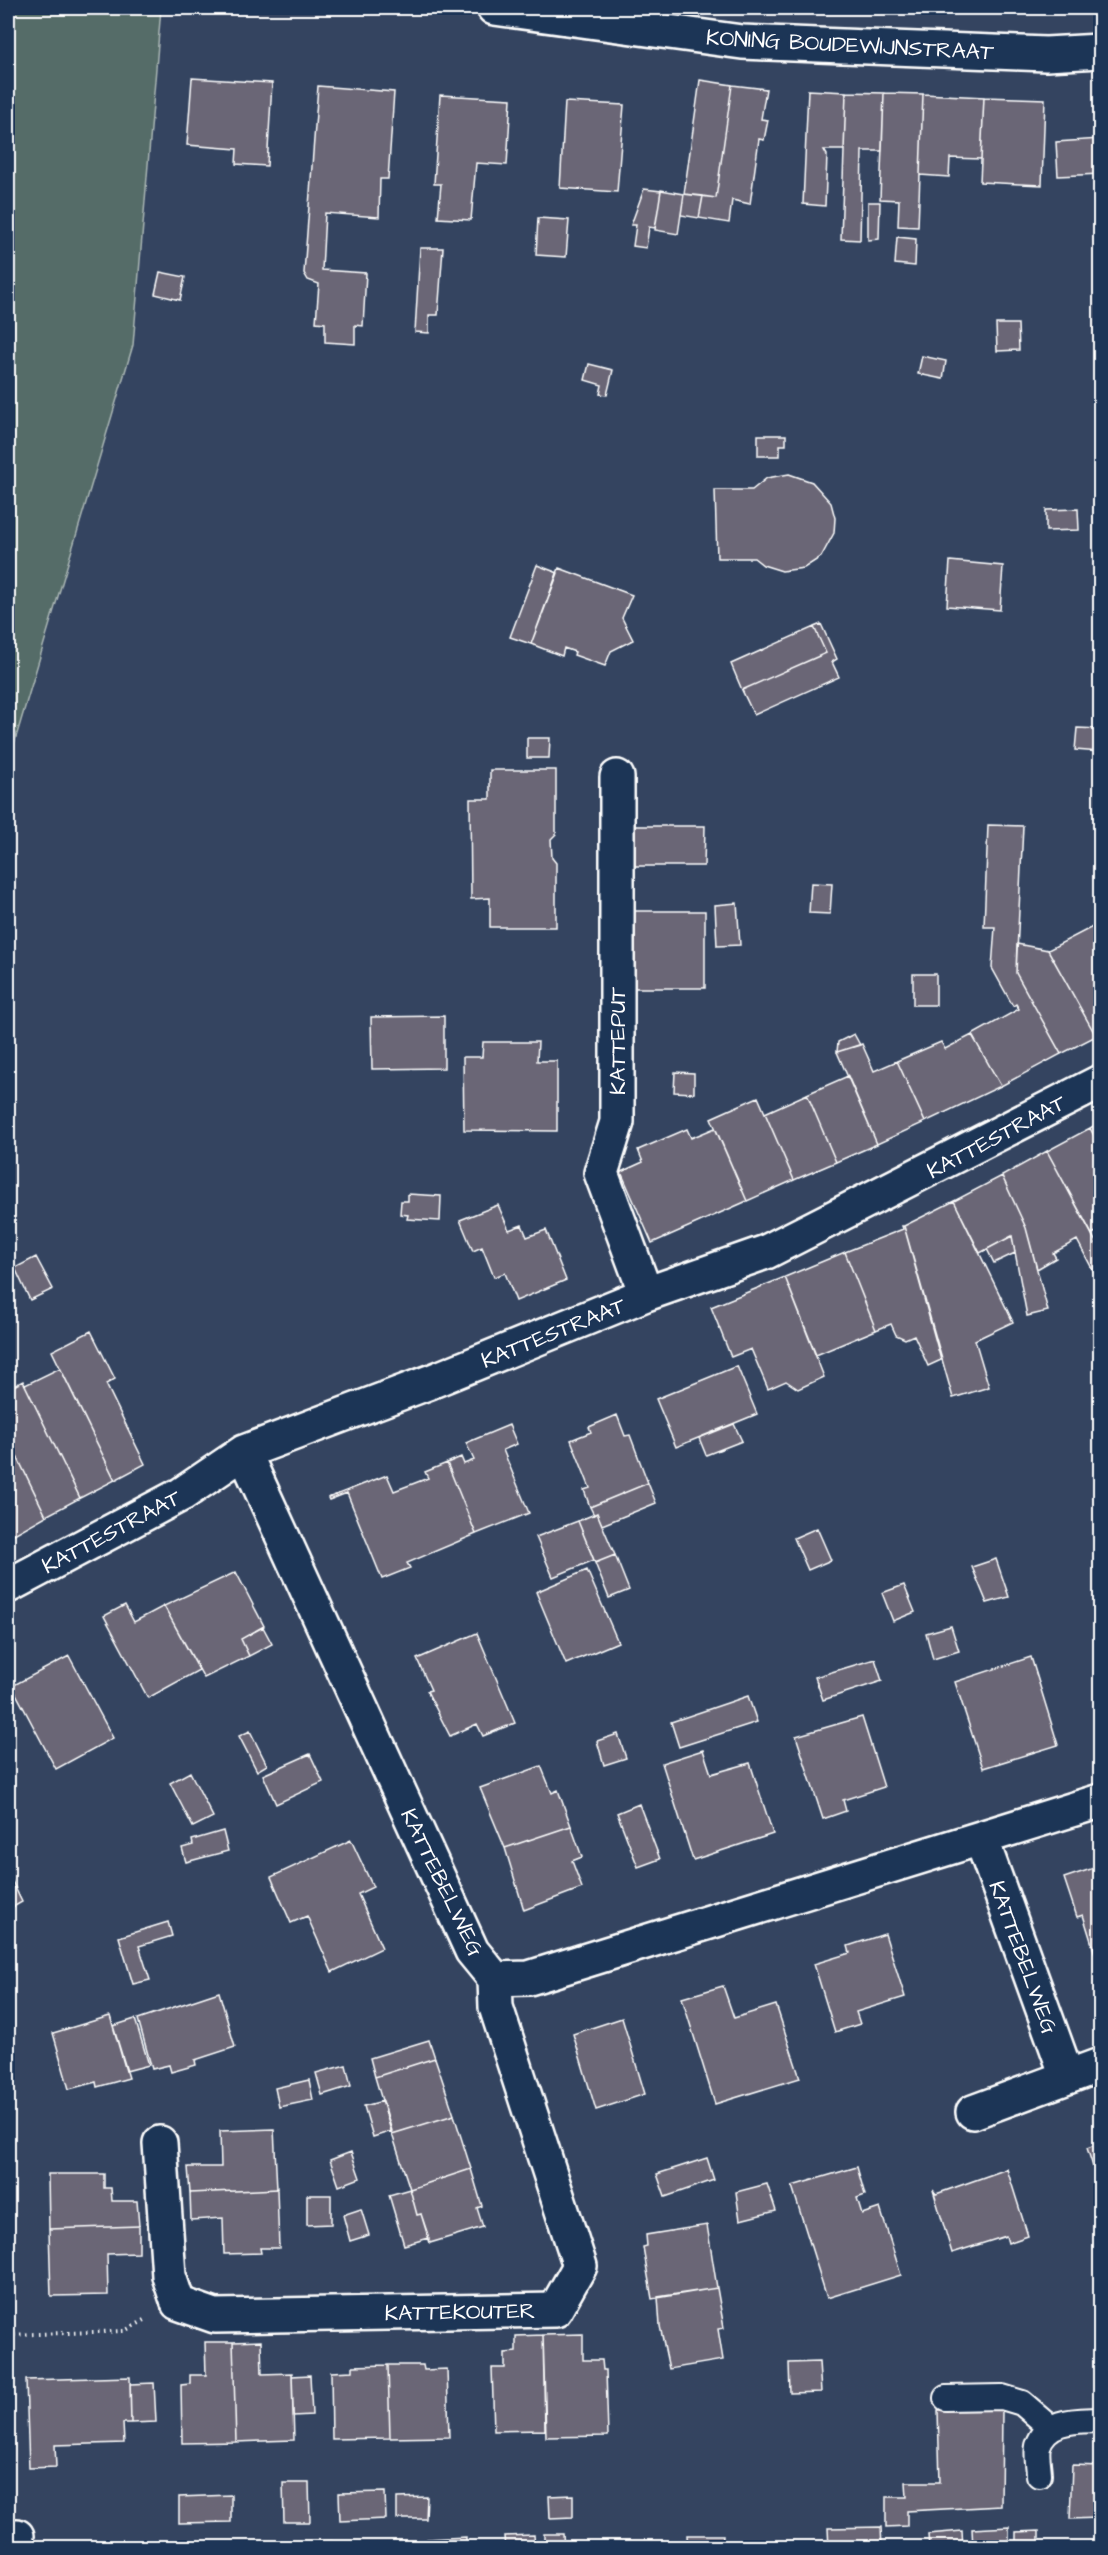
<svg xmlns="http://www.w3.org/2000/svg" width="1108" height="2555" font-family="'Architects Daughter',sans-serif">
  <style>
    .green { fill: #556c68; stroke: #aab6b4; stroke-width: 1.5 }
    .building { fill: #6a6676; stroke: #fff; stroke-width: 1.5 }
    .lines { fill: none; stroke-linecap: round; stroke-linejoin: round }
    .service-casing { stroke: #fff; stroke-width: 28 }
    .minor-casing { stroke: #fff; stroke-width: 38 }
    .path { stroke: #fff; stroke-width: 4; stroke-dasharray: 1.5 4.5; stroke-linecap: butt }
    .service { stroke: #1d3557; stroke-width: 24 }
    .minor { stroke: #1d3557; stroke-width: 33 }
    .labels { text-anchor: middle; stroke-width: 4.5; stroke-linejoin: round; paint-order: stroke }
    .street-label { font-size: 22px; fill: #fff; stroke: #1d3557 }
  </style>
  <rect width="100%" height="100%" fill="#344460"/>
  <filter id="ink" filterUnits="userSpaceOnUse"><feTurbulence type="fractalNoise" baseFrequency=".0167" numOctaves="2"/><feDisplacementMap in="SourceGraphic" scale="12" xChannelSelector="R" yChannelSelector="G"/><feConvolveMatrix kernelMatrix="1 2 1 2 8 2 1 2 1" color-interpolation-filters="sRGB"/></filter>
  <g filter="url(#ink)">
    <!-- green -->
    <path class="green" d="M8,8H161L133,345L8,764Z"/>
    <!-- building -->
    <path class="building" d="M192,78L272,83L267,166L236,164L237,149L187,145Z
      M700,80L732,85L716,198L684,194Z
      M732,85L766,89L761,119L768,120L764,140L759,139L750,204L732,200L729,223L699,218L703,196L716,198Z
      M318,86L394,92L388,179H380L379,217L325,213L322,270L366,273L363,326L355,325V344L325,342V323L316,322L319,284L308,280L304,273Z
      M808,90L846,92L844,150H824L827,155L825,206L803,204Z
      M846,92L884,93L882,151H862L860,240L841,239Z
      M884,93L923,94L918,227L898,226L899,200L880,199Z
      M923,94L984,97L981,159L950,158L949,177L920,175Z
      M440,95L511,99L507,165L476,163L471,220L438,218L441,184H434Z
      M984,97L1045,99L1042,185L980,182Z
      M565,102L624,105L617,192L560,188Z
      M1100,139V174L1058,176L1056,142Z
      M644,189L661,191L655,228L649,227L646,248L633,246L636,225H631Z
      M661,190L684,194L678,234L655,230Z
      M684,194L703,196L699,218L681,215Z
      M868,202H880L879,239L868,240Z
      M538,218L569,220L566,257L536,255Z
      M897,237L916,239L915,266L895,264Z
      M420,248H443L438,315H429V333L415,332Z
      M160,272L185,277L180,300L155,294Z
      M996,324H1018L1019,350L997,351Z
      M922,356L946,361L943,379L918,374Z
      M589,364L613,370L607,395L600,394L602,385L585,380Z
      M758,435H786V445H780V456H758Z
      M789,474L812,482L831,503L835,518L834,533L821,557L804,568L782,571L763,565L754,558H717L715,490H752L767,478Z
      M1078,509L1079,530L1046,531V510Z
      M950,561L1003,566L1000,610L947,606Z
      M537,565L558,573L531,644L510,637Z
      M559,568L632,595L622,618L633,640L611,651L605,666L574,655L575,652L564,648L562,656L531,644Z
      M821,624L837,659L832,662L839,677L754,715L742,690L826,653L814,627Z
      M814,627L826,653L742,690L731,664Z
      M1077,728L1100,729V752L1075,750Z
      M527,738H550L549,758H527Z
      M490,770H556V834L551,839L552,858L556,863V927H490V898L471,899L470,799H490Z
      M988,825L1023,826L1016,973L1061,1054L1001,1086L972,1035L1019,1009L1016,1004L1013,1006L992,968L995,927H984Z
      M633,826H705L704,866H634Z
      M811,883L832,884L830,914L809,913Z
      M737,903L740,945L717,946L715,905Z
      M634,911H705V988H634Z
      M1100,923V1033L1096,1036L1048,950Z
      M1017,944L1048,950L1096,1036L1061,1054L1016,973Z
      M913,974H936V1005H913Z
      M444,1016V1068L372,1069L371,1017Z
      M854,1034L860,1045L837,1052L838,1042Z
      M972,1035L1001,1086L925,1122L897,1061L941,1042L945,1049Z
      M483,1042H538L537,1061H557V1131L464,1130L463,1057H482Z
      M862,1044L874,1071L897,1061L925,1122L877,1144L837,1052Z
      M675,1072L694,1073V1093L674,1092Z
      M848,1076L877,1144L836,1162L807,1094Z
      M807,1094L836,1162L794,1180L765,1113Z
      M758,1097L794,1180L747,1201L711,1118Z
      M1100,1122V1147L1090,1128Z
      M715,1128L747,1201L652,1243L621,1172L643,1162L638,1150L687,1129L691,1138Z
      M1090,1128L1100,1147V1230L1092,1234L1047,1151Z
      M1047,1151L1100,1250V1273L1096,1276L1077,1240L1053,1253L1056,1258L1037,1269L1026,1228L1002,1176Z
      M1002,1176L1026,1228L1048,1311L1027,1316L1012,1236L980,1253L954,1201Z
      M408,1194L441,1196L440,1221L407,1219L408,1215L400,1214L401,1201H408Z
      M954,1201L1013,1322L975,1340L989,1387L953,1398L904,1226Z
      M498,1205L509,1230L522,1225L527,1237L546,1230L566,1280L516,1301L505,1273L494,1277L482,1247L473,1251L460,1220Z
      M902,1226H904L941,1360L928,1366L914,1335L905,1339L896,1335L891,1324L876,1330L845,1252L903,1229Z
      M1012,1236L1015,1253L994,1263L987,1249Z
      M845,1252L876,1330L816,1355L785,1277Z
      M36,1257L53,1289L30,1300L15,1268Z
      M785,1277L824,1377L798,1389L786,1381L768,1389L751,1349L731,1357L711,1307Z
      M91,1331L115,1379L106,1384L145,1464L115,1480L52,1351Z
      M737,1366L757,1414L676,1447L656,1399Z
      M60,1368L115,1480L80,1498L25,1385Z
      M23,1381L80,1498L46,1516L8,1438V1389Z
      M617,1415L625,1436L630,1435L648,1483L590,1507L584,1490L590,1488L571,1440L591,1432L589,1427Z
      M734,1424L742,1441L706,1455L699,1438Z
      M509,1425L517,1444L503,1450L529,1513L476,1534L447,1463L461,1457L464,1464L474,1460L466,1443Z
      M8,1438L46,1516L9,1537L8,1534Z
      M447,1463L476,1534L407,1563L410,1568L382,1579L347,1493L329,1500L328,1498L387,1475L394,1491L428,1478L425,1472Z
      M648,1483L656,1503L602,1525L597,1513L594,1515L590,1507Z
      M597,1513L615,1555L595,1563L578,1521Z
      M578,1521L594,1560L553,1577L536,1537Z
      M817,1528L831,1560L808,1570L794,1538Z
      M615,1555L629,1590L609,1598L595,1563Z
      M996,1559L1009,1597L987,1603L972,1567Z
      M587,1570L618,1642L566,1664L536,1592Z
      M236,1572L264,1626L241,1639L249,1656L204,1678L164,1606Z
      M904,1585L915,1612L893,1621L882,1593Z
      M125,1605L134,1622L164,1606L199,1670L148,1698L104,1616Z
      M951,1626L959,1651L933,1659L926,1633Z
      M263,1627L272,1644L249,1656L241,1639Z
      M477,1633L515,1723L483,1736L477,1724L450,1736L427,1691L431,1690L417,1659Z
      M69,1656L113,1738L56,1769L12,1686Z
      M1031,1657L1058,1745L983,1768L955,1682Z
      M875,1659L882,1681L823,1700L815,1677Z
      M748,1696L757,1722L679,1747L671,1722Z
      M862,1717L884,1787L843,1800L846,1811L823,1819L796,1736Z
      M250,1731L267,1765L257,1771L239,1736Z
      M618,1734L626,1758L604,1765L597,1741Z
      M703,1750L711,1774L750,1763L773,1834L693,1860L662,1763Z
      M310,1754L323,1782L276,1804L263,1775Z
      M541,1766L552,1793L558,1790L571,1826L505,1848L480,1788Z
      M190,1772L213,1817L193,1827L170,1783Z
      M639,1804L660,1859L638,1867L617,1813Z
      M571,1826L582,1857L572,1861L582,1888L524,1910L505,1848Z
      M223,1831L228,1851L186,1862L182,1848L193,1845L192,1840Z
      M351,1840L373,1887L358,1894L382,1948L332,1972L307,1916L291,1923L271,1877Z
      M1100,1866V1970L1083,1915L1077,1917L1064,1878Z
      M9,1875L22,1902L8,1910V1876Z
      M168,1922L172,1936L139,1946L150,1980L133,1984L119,1937Z
      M885,1934L905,1997L856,2012L860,2024L835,2032L814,1964L850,1953L848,1946Z
      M723,1986L734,2018L776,2005L800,2078L715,2104L682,1998Z
      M219,1992L235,2047L195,2060L196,2065L171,2072L169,2065L152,2069L138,2019Z
      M110,2016L129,2078L97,2087L96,2082L69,2089L53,2033Z
      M622,2018L645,2094L596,2110L573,2034Z
      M135,2019L149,2065L126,2071L113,2026Z
      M429,2040L435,2058L375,2077L370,2058Z
      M435,2058L454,2115L392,2134L375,2077Z
      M346,2065L351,2086L322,2095L316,2073Z
      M309,2080L313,2100L279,2107L275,2088Z
      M383,2101L392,2131L373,2137L364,2106Z
      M454,2115L471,2169L410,2189L392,2134Z
      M274,2129L277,2189L190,2193L188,2167H221L220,2131Z
      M1100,2143V2188L1087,2148Z
      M351,2152L360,2178L339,2186L330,2160Z
      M707,2158L714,2180L665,2197L657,2174Z
      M857,2167L865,2195L857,2198L862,2214L880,2208L901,2275L827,2298L792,2186Z
      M471,2169L482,2206L477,2208L483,2227L430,2243L421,2214L417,2215L410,2189Z
      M1007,2169L1028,2236L1008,2243L1006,2236L952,2253L933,2190L936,2194Z
      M48,2174H104V2188H111L112,2201H137L139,2226L49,2229Z
      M767,2184L776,2211L740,2220L736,2192Z
      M277,2189L279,2248H260L261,2253L224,2254L223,2218L191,2220L190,2193Z
      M410,2189L417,2215L421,2214L429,2238L404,2245L389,2195Z
      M307,2195H331V2224L307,2225Z
      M361,2209L369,2235L350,2241L343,2215Z
      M707,2225L717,2288L652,2299L643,2247L647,2246L646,2235Z
      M139,2226V2253L107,2254L108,2295L51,2296L49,2229Z
      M717,2288L724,2328L718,2329L723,2360L669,2369L660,2326L658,2297Z
      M583,2334V2360H602L603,2370H606L608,2436L546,2437L543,2335Z
      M543,2335L545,2430L494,2431L492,2368H505V2353L516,2352V2336Z
      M261,2341L262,2374L292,2373L294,2440L236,2442L233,2342Z
      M205,2342H233L236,2442L182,2443L181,2385L190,2384V2375H206Z
      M819,2362L821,2392L790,2393L789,2363Z
      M388,2365H423L424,2370L447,2369L449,2437L390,2438Z
      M388,2365L390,2438L332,2439L331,2372L353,2371V2366Z
      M310,2375L312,2415L293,2416L292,2376Z
      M130,2377L131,2423H123L124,2443L55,2445L56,2467L29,2468L26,2380Z
      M154,2383L156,2422L131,2423L130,2384Z
      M1002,2409L1001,2506L907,2511V2526L886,2527V2497H907L906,2482H940L938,2410Z
      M1072,2465L1100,2466L1098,2518L1070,2519Z
      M283,2483H309L310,2522H284Z
      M385,2492L386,2519L340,2521L339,2493Z
      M231,2495V2522L179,2523V2497Z
      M573,2495V2517L550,2518L549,2496Z
      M427,2497L426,2519H397V2498Z
      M881,2527L882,2548H829L828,2528Z
      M1009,2527V2548H973L972,2529Z
      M962,2531L963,2548H929L928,2534Z
      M1039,2531V2548H1016V2532Z
      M544,2534H563L564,2548H544Z
      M534,2535L535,2548H505L504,2536Z
      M687,2535H723L722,2548H688Z
      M466,2537V2548H427V2539Z
      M282,2540H290L291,2548H224L223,2545L282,2543Z
      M332,2541L333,2548H295V2544Z
      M144,2545V2548H85Z"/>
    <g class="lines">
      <defs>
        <path id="service" d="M946,2398L1002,2397L1022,2403L1050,2427
          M1039,2475C1039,2467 1036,2454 1038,2446C1047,2418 1078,2421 1100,2420"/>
        <path id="minor" d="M494,8L742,42L1046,54L1100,51
          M617,777V1122L601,1173L646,1294
          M244,1452L472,1951L495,1979
          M8,1586L182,1494L244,1452L430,1382L646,1294L766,1252L1100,1082
          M981,1838L1067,2076
          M495,1979L529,1978L1100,1801
          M973,2112L1100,2065
          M160,2143L169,2276L178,2303L215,2316L555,2310L580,2266L496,2007L495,1979
          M8,2536H17"/>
      </defs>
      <!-- service casing -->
      <use href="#service" class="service-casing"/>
      <!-- minor casing -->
      <use href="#minor" class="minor-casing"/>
      <!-- path -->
      <path class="path" d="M8,2335L124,2331L145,2320"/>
      <!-- service -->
      <use href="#service" class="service"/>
      <!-- minor -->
      <use href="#minor" class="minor"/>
    </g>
  </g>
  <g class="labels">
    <!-- street labels -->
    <g class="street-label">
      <text transform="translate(850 44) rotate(3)" y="8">KONING BOUDEWIJNSTRAAT</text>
      <text transform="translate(617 1041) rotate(-90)" y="8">KATTEPUT</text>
      <text transform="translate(996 1136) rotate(-28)" y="8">KATTESTRAAT</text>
      <text transform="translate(553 1332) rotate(-22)" y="8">KATTESTRAAT</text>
      <text transform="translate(111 1531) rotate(-28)" y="8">KATTESTRAAT</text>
      <text transform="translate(443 1882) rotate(64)" y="8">KATTEBELWEG</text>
      <text transform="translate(1024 1957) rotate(70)" y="8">KATTEBELWEG</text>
      <text transform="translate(460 2311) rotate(-1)" y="8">KATTEKOUTER</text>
    </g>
  </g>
  <!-- margin -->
  <rect width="1108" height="2555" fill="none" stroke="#1d3557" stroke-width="30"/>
  <rect x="15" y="15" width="1078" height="2525" fill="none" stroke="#fff" stroke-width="2" filter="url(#ink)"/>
</svg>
